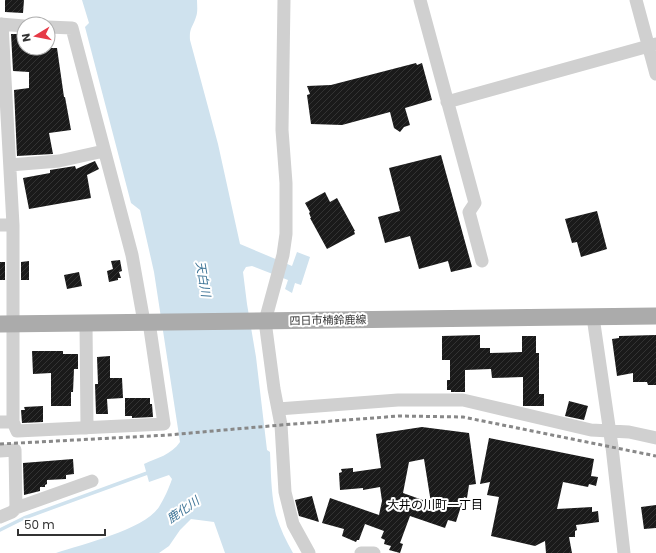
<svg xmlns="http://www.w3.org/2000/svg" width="656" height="553" font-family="Poppins,'Noto Sans JP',sans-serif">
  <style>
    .water { fill: #cfe2ee }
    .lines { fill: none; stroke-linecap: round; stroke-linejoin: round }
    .stream { stroke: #cfe2ee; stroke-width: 3.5 }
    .building { fill: url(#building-hatch); fill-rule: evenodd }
    .minor { stroke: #d0d0d0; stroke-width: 13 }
    .major { stroke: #ababab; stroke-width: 17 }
    .rail { stroke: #888; stroke-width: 3; stroke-dasharray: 4 3; stroke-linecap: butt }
    .labels { text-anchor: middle; stroke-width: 4; stroke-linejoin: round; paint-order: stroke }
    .street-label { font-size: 11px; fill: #333; stroke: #fff }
    .water-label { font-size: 12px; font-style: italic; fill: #3f7597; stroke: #fff }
    .neighbourhood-label { font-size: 12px; fill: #000; stroke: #fff }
  </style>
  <defs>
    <pattern id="building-hatch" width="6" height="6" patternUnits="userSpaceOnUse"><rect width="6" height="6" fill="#1a1a1a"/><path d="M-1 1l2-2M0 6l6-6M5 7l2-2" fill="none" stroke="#333"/></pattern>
  </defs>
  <rect width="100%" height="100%" fill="#fff"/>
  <!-- water -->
  <path class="water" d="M82,0H197C197,5 198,12 196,17C193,27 189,28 190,40L218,144L240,244L292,266L297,252L310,257L301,285L295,283L292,293L285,289L288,280L252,266L246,267L243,272L247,304L256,357L267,450L270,452C271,473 271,495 276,515C280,528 286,541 293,553H225L214,522L191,519L180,530L169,546L159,553H56C82,544 144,530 159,507C164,499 169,488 172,479L169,475L149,482L144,464C157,458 171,455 180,442L154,272L140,210L131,203L85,27L89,23Z"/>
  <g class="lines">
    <!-- stream -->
    <path class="stream" d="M0,530L24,518L150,472"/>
  </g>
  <!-- building -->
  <path class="building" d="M5,0H24L23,13L5,12Z
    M11,34H24V48H57L64,97H65L71,130L49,133L53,154L17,156L14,90L29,88V72L13,71Z
    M416,63L417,65L422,63L432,100L405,108L410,125L404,127L400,132L394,128L390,112L342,125L311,124L307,95L310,94L307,86L331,85Z
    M441,155L472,267L451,272L448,261L419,269L410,236L385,243L378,217L400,211L389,168Z
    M95,161L99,169L87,175L91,198L29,209L23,178L50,173V170L75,166L76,169Z
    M325,192L330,202L337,198L355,231H354L355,234L327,249L310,218H311L309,213L310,212L305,203Z
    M597,211L607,249L581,257L577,242L572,243L565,219Z
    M120,260L122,271L119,272L121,278H118V280L109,282L107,271L113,269L111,261Z
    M29,261V280H21V262Z
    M0,262H5V280H0Z
    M79,272L82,286L67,289L64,275Z
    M480,335V348H490V353L522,352V336H536V353H539V394H544V406H523V377L492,378L491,369L465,370V392H451V390H447V380H450V360H442V336Z
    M656,335V385H648L647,382H633V373L617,376L612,339L619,338V336Z
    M32,351H63V354H78V369H74L73,392H71V406H51V373L33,374Z
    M110,356V378H122L123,398L107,399L108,414H96L95,384H98L97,357Z
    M125,398H150V404H152L153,417L132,418V416H125Z
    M569,401L588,406L584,420L565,416Z
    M43,406V422L22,423L21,410H25L24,407Z
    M422,427L469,433L476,484L469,485L467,498L464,497L456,522L448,520L445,528L410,516L400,543L403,544L400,553L389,550L391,546L384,544L385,540L381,538L384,531L365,524L359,540H357L356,542L342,536L344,529L322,523L330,498L379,515L382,501L380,487L363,490V488L340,490L339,473L342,472L341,469L353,468V472L381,468L376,434ZM424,459L431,503L403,493L409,462Z
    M489,438L594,459L591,476L598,477L596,486L589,484L588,487L563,482L557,509L592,507V512L598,511L599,522L576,525L577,530L575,531V537H569L572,553H546L545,541L535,546L491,536L499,497L487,495L490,482L480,484Z
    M73,459L74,474L66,475V479L47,480V484L45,485V487H40V491L24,495L23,463Z
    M312,496L319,522L299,516L295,500Z
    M656,505V528L644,529L641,507Z"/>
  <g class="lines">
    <!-- minor -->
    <path class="minor" d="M284,0L282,130L286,183V234L283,255L265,321L274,389L281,425L285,492L293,524L309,553
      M420,0L475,203L469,212L482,261
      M636,0L656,74
      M0,24L24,26
      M2,24L13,225V422L17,431L164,424L149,322
      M48,27L72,28L132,255L144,322
      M447,102L656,44
      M10,165L59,161L104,151
      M0,225H13
      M593,317L612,447L624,553
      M86,323L87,428
      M278,409L398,400H463L591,430L629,432L656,438
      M0,422H13
      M0,451L15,450L16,508
      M0,517L12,512L16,508L92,481
      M361,553H374"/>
    <!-- major -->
    <path class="major" d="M0,324L656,316"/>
    <!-- rail -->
    <path class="rail" d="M0,444L168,435L281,425L399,416L463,417L656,456"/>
  </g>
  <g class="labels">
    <!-- street labels -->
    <g class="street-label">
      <text transform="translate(328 320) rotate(-1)" y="4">四日市楠鈴鹿線</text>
    </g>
    <!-- water labels -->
    <g class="water-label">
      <text transform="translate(203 279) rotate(80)" y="4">天白川</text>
      <text transform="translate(183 510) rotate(-35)" y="4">鹿化川</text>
    </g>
    <!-- neighbourhood labels -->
    <g class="neighbourhood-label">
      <text x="435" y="509">大井の川町一丁目</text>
    </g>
  </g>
  <!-- north arrow -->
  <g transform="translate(36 36) rotate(260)"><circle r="19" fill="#ffffff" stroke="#adadad"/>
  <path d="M0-3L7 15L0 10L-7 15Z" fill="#e63946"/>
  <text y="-6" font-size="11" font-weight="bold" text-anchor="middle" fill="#333333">N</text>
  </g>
  <!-- scale -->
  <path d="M18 529v6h87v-6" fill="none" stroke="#333333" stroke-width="2"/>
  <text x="24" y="529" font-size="12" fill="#333333" stroke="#ffffff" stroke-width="3" paint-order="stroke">50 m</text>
</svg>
